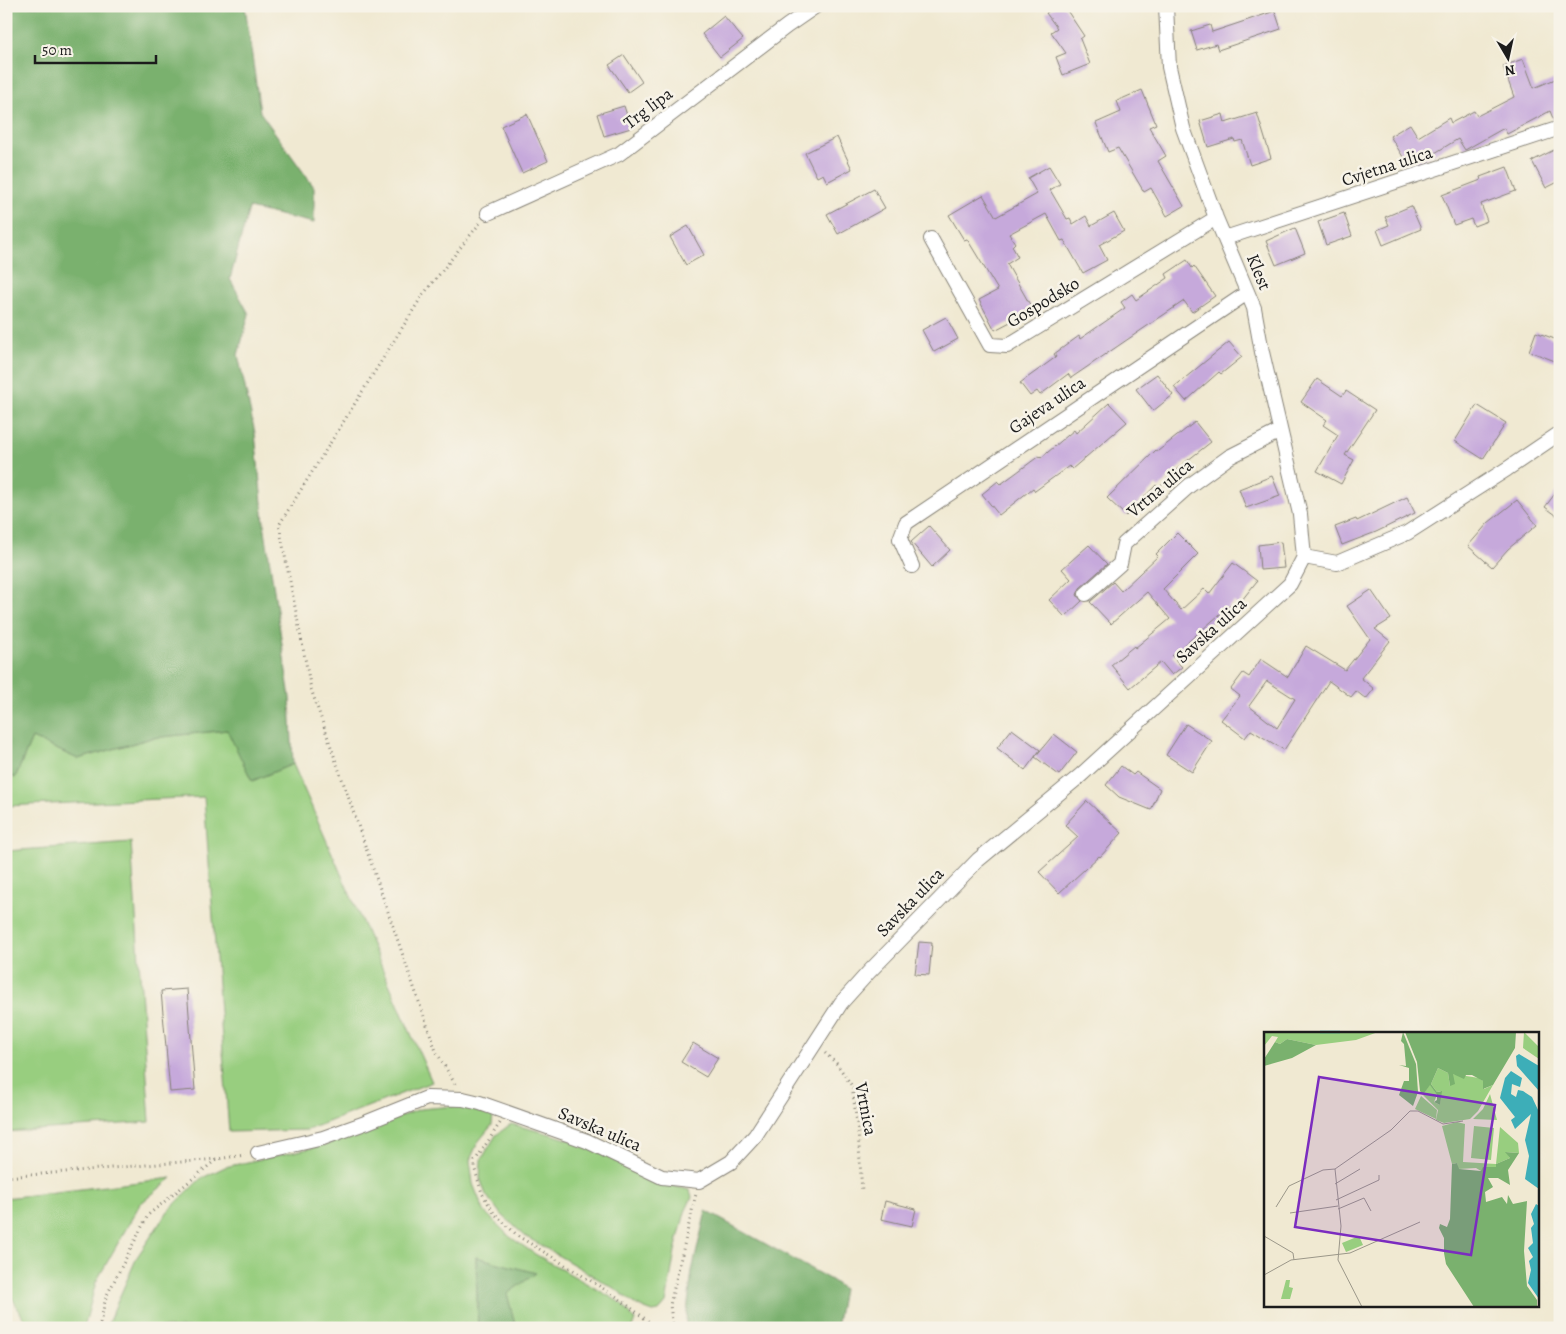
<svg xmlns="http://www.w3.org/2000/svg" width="1566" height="1334" font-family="Alegreya,serif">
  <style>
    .green { fill: #98ce7f; stroke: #5a754e }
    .forest { fill: #7ab16e; stroke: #4b6645 }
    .building { fill: #c6a9db; fill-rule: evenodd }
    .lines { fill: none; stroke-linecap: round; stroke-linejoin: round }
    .street-casing { stroke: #868277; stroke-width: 16 }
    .path { stroke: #868277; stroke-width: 3; stroke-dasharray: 1 4; stroke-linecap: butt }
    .street { stroke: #fff; stroke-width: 14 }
    .labels { text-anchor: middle; stroke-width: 5; stroke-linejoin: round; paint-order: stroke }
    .street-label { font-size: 18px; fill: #1c1c1c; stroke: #f7f3e8 }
    .inset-river { fill: none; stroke: #3daeb8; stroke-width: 2.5 }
    .inset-road { fill: none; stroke: #9b9789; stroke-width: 1 }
    .view { fill: #7b2cbf; fill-opacity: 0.15; stroke: #7b2cbf; stroke-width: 2.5 }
    .inset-edge { fill: none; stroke: #1c1c1c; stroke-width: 2.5 }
  </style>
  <rect width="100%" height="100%" fill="#f7f3e8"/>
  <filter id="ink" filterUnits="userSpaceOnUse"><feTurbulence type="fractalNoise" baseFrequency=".02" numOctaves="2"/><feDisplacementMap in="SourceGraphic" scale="10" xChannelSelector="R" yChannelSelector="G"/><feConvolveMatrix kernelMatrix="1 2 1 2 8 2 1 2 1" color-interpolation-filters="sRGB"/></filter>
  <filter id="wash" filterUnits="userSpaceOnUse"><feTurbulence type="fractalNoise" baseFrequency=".0096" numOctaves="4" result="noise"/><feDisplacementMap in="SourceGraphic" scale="20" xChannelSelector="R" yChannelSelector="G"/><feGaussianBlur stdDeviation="1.12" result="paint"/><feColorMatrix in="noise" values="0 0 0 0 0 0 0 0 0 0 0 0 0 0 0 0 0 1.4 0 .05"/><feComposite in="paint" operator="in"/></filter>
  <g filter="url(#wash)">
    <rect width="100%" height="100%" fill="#f0e9d2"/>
    <!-- green -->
    <path class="green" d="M228,730L252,781L293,764L432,1082L307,1130L229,1132L204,797L6,806V773L15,778L32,738L78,759L152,738Z
      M131,842L150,1122L6,1132V851Z
      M454,1106L493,1115L492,1125L478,1142L470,1160L473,1184L484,1211L510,1237L535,1254L621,1303L635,1320L632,1328H516L507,1294L535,1273L476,1257L478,1328H108L109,1321L137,1257L168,1211L200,1179L225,1167L325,1145L420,1109Z
      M511,1124L554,1135L582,1144L665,1184L690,1190L692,1197L685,1212L675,1251L666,1303L659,1311L653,1312L645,1309L633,1303L617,1290L525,1236L500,1213L486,1195L480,1178L481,1160L496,1135Z
      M172,1178L140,1204L96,1282L84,1328H29L6,1287V1198Z"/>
    <!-- forest -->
    <path class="forest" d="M6,6H245L260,112L314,187V223L249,208L230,279L249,314L238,355L255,433L264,523L290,698L293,764L252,781L227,730L152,738L78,759L32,738L15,778L6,773Z
      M706,1211L831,1280L843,1289L836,1328H685L692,1271Z
      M476,1257L536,1273L507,1294L516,1328H478Z"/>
    <g id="blocks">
      <!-- building -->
      <path class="building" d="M1056,6H1064L1084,36L1080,39L1090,64L1063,75L1056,57L1066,53L1051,32L1057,28L1046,13Z
        M1275,11L1281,29L1218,50L1216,44L1197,50L1191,31L1210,25L1212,32Z
        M724,16L743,39L720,57L702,34Z
        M624,55L642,82L628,92L609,65Z
        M1523,59L1534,88L1560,77V119L1554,121L1550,111L1507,134L1504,128L1465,150L1458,139L1410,168L1390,136L1410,124L1418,137L1449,118L1451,123L1474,111L1477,116L1514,97L1503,66Z
        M1142,90L1156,124L1149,127L1166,156L1158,161L1184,206L1167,216L1151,188L1144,192L1118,148L1108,152L1096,123L1121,112L1117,101Z
        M624,106L631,128L604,136L597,114Z
        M1257,113L1271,158L1250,165L1242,140L1235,142L1234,139L1208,147L1200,121L1223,114L1225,123Z
        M527,114L548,161L522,173L501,126Z
        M837,137L852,169L827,182L823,174L817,177L805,153Z
        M1560,147V181L1546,188L1532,161Z
        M1049,166L1060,184L1050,190L1067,219L1070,218L1073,224L1086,216L1091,226L1114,213L1124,231L1099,245L1107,260L1083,273L1064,240L1061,241L1046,214L1009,234L1015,243L1012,246L1018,257L1007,264L1033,310L995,330L979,300L998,290L967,239L964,240L949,215L983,195L996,217L1037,194L1028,178Z
        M1507,167L1516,191L1481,204L1487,221L1474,226L1471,219L1454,225L1442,195L1481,180L1480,177Z
        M874,189L885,208L838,234L827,214Z
        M1411,206L1421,229L1383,245L1377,230L1389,225L1385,217Z
        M1344,213L1352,236L1326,245L1318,222Z
        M688,226L704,255L686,265L670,237Z
        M1295,228L1305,253L1276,265L1266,241Z
        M1187,260L1192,268L1194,266L1215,296L1192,312L1184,301L1071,378L1068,374L1040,395L1037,391L1030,396L1020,383L1056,357L1054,354L1079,336L1080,339L1125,308L1121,302L1132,294L1136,300L1168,278L1166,274Z
        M946,317L958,339L934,352L922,330Z
        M1536,332L1560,341V363L1529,351Z
        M1229,342L1242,357L1221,374L1219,372L1186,401L1174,387Z
        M1157,374L1173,395L1153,411L1136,389Z
        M1317,379L1342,396L1346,391L1375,410L1345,455L1354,460L1341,484L1317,471L1338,435L1323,425L1327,420L1301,402Z
        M1109,403L1127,422L1072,469L1069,466L1035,491L1033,488L999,515L982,494L998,481L1001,484L1039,456L1041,458L1074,430L1076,433Z
        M1477,405L1506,423L1483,459L1455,441Z
        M1195,422L1211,442L1178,468L1159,488L1156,485L1126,516L1107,498L1156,450L1158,451Z
        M1272,476L1280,496L1246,508L1239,489Z
        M1560,487V518L1545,507Z
        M1407,497L1415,513L1376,532L1342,545L1335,527L1356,519L1357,521Z
        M1517,500L1537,525L1508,549L1492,567L1468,546L1488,523Z
        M929,526L950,550L932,567L911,542Z
        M1177,533L1198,554L1163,589L1181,610L1204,589L1209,594L1233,563L1257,581L1238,605L1234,602L1172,656L1182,667L1172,675L1161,662L1130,688L1111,665L1134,646L1135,648L1170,619L1147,592L1111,624L1090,602L1113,582L1121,591L1158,556L1156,554Z
        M1281,542L1284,568L1260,570L1258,545Z
        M1089,545L1107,564L1080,588L1077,595L1082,601L1065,617L1049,600L1071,579L1062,569Z
        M1371,590L1391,619L1375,629L1390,641L1361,678L1374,689L1366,699L1356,691L1351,697L1329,681L1284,750L1251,730L1245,738L1221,720L1240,696L1231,689L1243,673L1249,677L1261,659L1288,677L1306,646L1345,670L1370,639L1347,606ZM1267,681L1295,699L1277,728L1249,706Z
        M1186,724L1212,741L1192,772L1166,755Z
        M1012,729L1040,750L1025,770L997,748Z
        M1054,734L1077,752L1059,775L1035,757Z
        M1121,766L1133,775L1136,772L1160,789L1151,810L1119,797L1106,785Z
        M1087,801L1122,833L1100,857L1099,856L1059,893L1039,872L1078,837L1065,825Z
        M919,942L932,943L929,975L915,974Z
        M187,989L195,1090L170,1092L161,991Z
        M693,1043L718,1058L706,1077L681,1062Z
        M885,1201L916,1209L912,1226L881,1219Z"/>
    </g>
  </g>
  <g filter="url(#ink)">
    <use href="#blocks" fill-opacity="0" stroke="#868277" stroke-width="1"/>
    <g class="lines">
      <defs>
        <path id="street" d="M1166,6L1169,67L1183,128L1216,218L1254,308L1262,352L1300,514L1304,557
          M488,213L619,154L787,26L816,6
          M1225,238L1560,128
          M931,239L990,345L1007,346L1216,218
          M1304,557L1337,563L1407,533L1507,469L1560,433
          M912,566L900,539L906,523L1247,293
          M1086,594L1120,564L1124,544L1189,486L1229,457L1280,431
          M258,1153L323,1138L365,1123L427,1098L463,1099L480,1103L587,1141L662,1177L699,1181L731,1162L755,1136L841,1003L868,973L978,860L1081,775L1290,584L1304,557"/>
      </defs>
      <!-- street casing -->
      <use href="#street" class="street-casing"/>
      <!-- path -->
      <path class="path" d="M825,1053L837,1064L852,1086L858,1131L862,1192
        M455,1084L436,1051L311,689L279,525L422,296L480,223
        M500,1123L475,1161V1170L482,1193L494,1213L518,1236L617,1297L657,1328
        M6,1177L217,1159L245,1155
        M99,1328L106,1297L148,1215L217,1159
        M673,1328L670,1305L696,1194"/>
      <!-- street -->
      <use href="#street" class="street"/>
    </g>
  </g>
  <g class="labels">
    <!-- street labels -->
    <g class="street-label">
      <text transform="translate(648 108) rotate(-37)" y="6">Trg lipa</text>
      <text transform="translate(1387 166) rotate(-18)" y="6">Cvjetna ulica</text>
      <text transform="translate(1259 272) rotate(68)" y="6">Klest</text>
      <text transform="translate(1043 302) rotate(-31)" y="6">Gospodsko</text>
      <text transform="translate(1047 405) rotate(-34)" y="6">Gajeva ulica</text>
      <text transform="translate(1160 488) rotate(-40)" y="6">Vrtna ulica</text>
      <text transform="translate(1211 630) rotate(-42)" y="6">Savska ulica</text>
      <text transform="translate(910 902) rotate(-46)" y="6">Savska ulica</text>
      <text transform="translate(866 1109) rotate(79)" y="6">Vrtnica</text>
      <text transform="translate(600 1129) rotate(23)" y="6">Savska ulica</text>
    </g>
  </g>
  <!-- overview -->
  <g transform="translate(1264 1032)">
    <rect width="275" height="275" fill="#f0e9d2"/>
    <path d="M0,0H114L92,8L52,13L23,7L16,12L11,10L14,5L8,4L0,14ZM260,0L275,15V27L259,16ZM174,36L184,41L186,54L189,42L215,46L219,49L220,57L229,53L214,79L206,87L180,91L172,88L174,78L159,63L166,52L173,63L170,70L176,73L177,59L173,60L167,52ZM226,62L233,88L209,87L219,77ZM157,64L173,78L172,87L151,77ZM193,90L201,92L199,130L232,132L236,95L254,111L255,121L242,120L246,126L232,132V135L217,139L212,136L194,137L193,131L188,132L178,94ZM210,94L230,96L227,128L207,126ZM95,204L99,213L82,220L78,211ZM22,248H26L25,255L29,256L26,267H17Z" fill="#98ce7f"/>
    <path d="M139,0L152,32L154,60L149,74L135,63L140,49H145V36L135,33L142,34L140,12L137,9ZM141,0H252L251,16L229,53L219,57V49L208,43H202L200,47L189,42L191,52L186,54L184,41L174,36L167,52L173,60L178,59L176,73L170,70L173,68V63L166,53L159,63L156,59L153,30ZM23,7L52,13L28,26L0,34V27L11,10L16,12ZM241,120L255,121L244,138L246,153L234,146H224L229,155L221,160L222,170L238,165L243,172L244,163L249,172L263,169L260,219L263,254L273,268V275H210L182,232L180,221V206L175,196L176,192L183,195L186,187L188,132L193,131L195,137L217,139L219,135H232V132L246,126Z" fill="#7ab16e"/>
    <path d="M255,22L275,34V59L253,34L252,24ZM247,39L258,46L256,55L248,52L247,62L252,65L254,58L259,59L268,65L275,80V157L261,147L265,124L261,108L267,82L251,97L247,88L251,85L236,66L241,46ZM272,172L275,174V267L264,251L267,238L265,229L269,225L264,216L269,211L267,196L270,192L267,182Z" fill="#3daeb8"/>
    <path class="inset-river" d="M56,0H76"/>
    <path class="inset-road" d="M71,137L77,194L74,228L98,275M71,152L96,137M72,168L115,148V143M12,175L25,154L59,138L71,137L127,98L146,79H154L179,92L199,89M74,177L100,166L107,179M26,181L74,174M0,204L29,221L30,228M0,243L27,228L86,221L156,190"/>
    <path class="view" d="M55,45L231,73L207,223L31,195Z"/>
    <rect width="275" height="275" class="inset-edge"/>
  </g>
  <!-- margin -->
  <rect width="1566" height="1334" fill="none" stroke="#f7f3e8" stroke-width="25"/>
  <!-- north arrow -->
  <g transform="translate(1508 58) rotate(171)" stroke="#f7f3e8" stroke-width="4" paint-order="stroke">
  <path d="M0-4L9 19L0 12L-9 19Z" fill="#1c1c1c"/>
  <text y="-8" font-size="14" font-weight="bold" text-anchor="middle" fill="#1c1c1c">N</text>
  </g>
  <!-- scale -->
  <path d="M35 55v8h121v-8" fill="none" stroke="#1c1c1c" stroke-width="2.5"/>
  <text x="42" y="55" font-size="15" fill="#1c1c1c" stroke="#f7f3e8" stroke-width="4" paint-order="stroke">50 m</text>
</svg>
